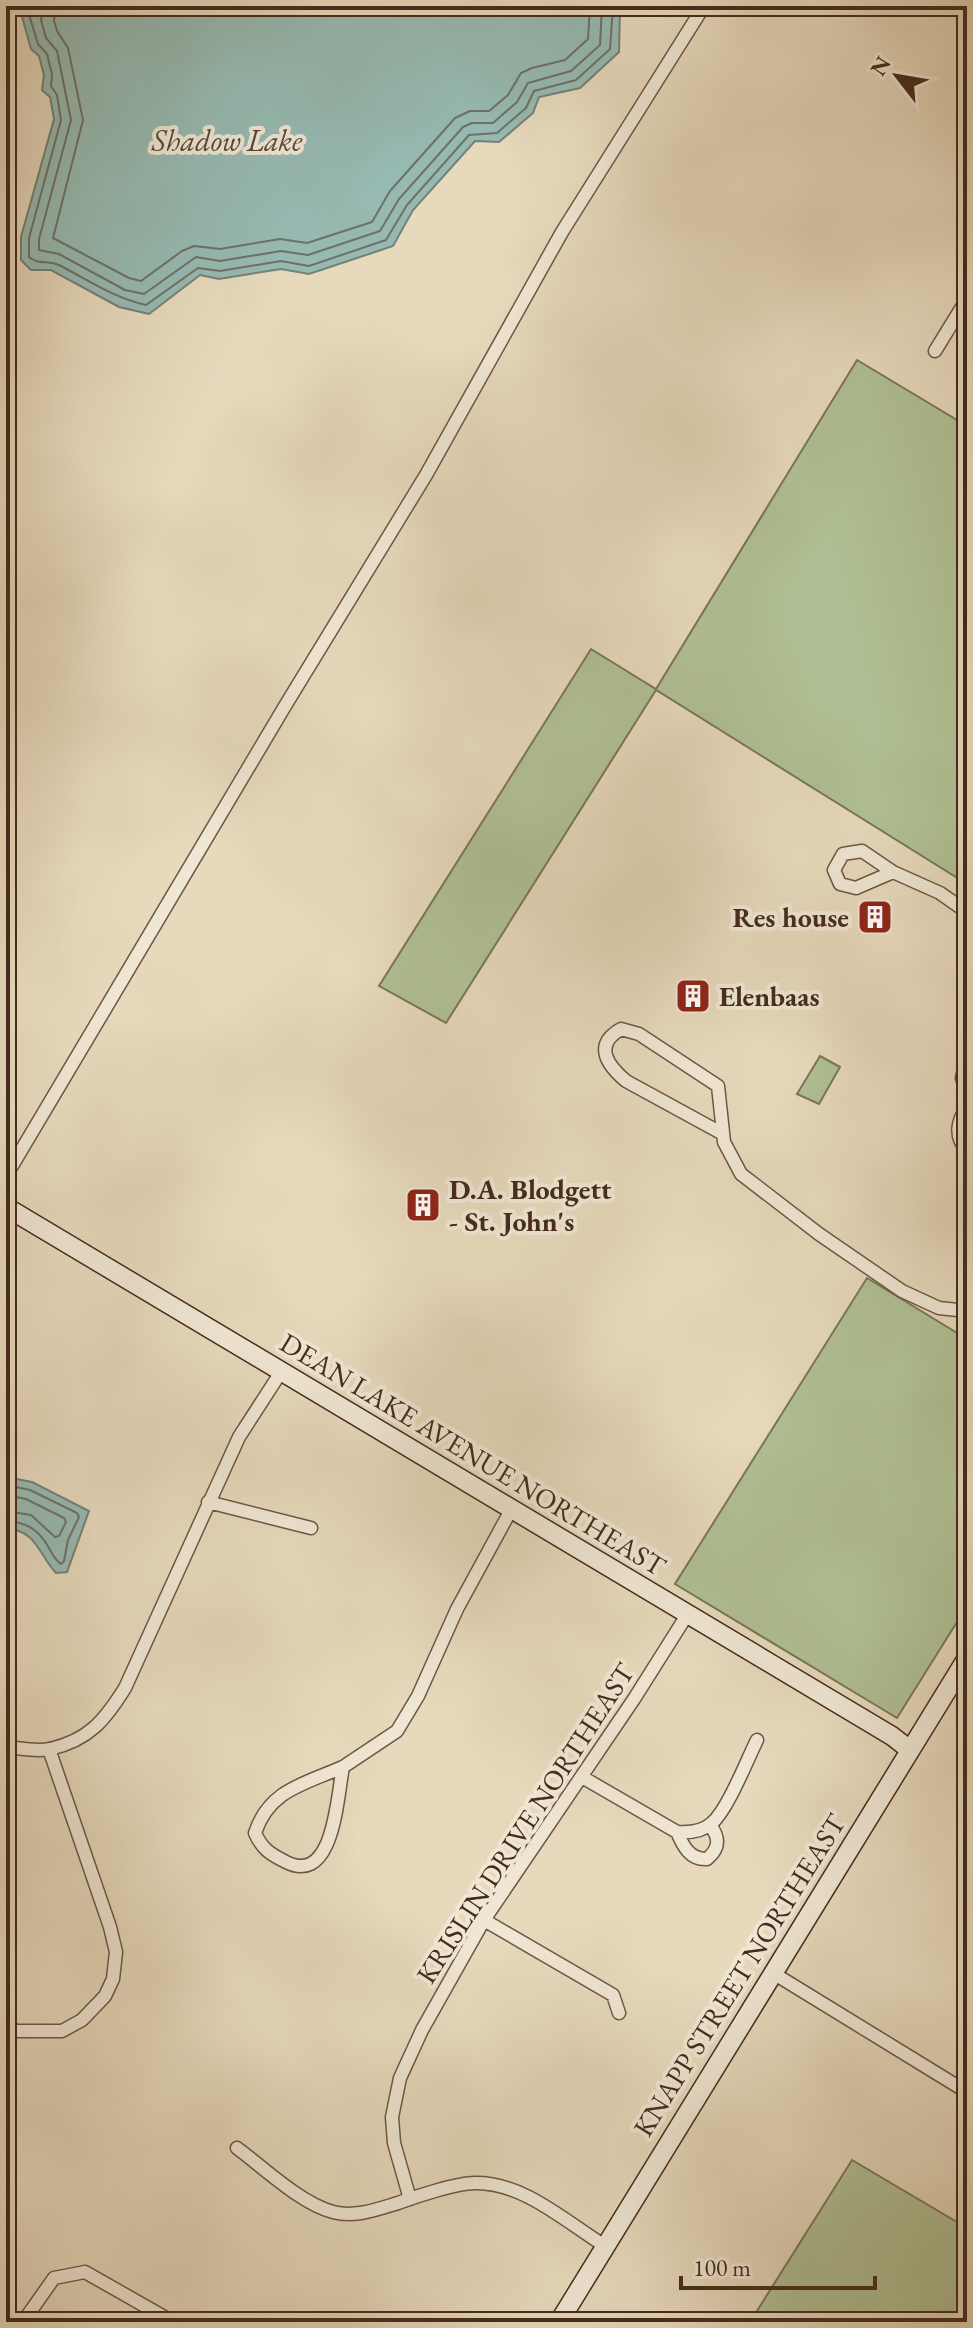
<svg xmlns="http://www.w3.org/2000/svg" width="973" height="2328" font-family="'EB Garamond',serif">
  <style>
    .green { fill: #b0c094; stroke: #7a7658; stroke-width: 2 }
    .water { fill: #96bab2; stroke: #758176; stroke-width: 2 }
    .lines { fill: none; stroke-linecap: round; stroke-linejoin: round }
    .shore { stroke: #6d7267; stroke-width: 2 }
    .street-casing { stroke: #6c5644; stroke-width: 15 }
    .secondary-casing { stroke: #442b1c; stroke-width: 21 }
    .street { stroke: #efe6d3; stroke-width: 12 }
    .secondary { stroke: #efe6d3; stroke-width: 18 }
    .labels { text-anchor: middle; stroke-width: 8; stroke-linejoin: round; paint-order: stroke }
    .poi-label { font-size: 28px; font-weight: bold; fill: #442b1c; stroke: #efe6d3; text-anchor: start }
    .street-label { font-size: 28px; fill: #442b1c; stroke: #efe6d3 }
    .water-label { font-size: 30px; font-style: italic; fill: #54483a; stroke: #efe6d3 }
  </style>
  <rect width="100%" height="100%" fill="#e6d9bc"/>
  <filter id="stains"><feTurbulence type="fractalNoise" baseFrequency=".0025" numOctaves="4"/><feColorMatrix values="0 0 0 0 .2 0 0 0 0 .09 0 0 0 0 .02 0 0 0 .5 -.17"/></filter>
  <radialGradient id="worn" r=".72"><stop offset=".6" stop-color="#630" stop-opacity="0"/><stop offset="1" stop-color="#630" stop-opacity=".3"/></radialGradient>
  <!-- green -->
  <path class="green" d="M857,360L967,426V884L656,690L446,1023L379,986L591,649L656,689Z
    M820,1056L840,1067L819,1104L797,1094Z
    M867,1278L967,1339V1606L897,1718L675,1584Z
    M852,2160L967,2228V2322H750Z"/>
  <!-- water -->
  <path class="water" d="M30,6H608L620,8L619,52L580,88L539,97L533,113L499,142L475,141L413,210L393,246L309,274L281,269L219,279L200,275L149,314L119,307L51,270H31L21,260V237L54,119L50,97L42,90L44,75L39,56L31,49L21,13Z
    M6,1477L32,1482L89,1511L67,1572L56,1573C39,1555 36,1529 6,1529Z"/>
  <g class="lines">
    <!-- shore -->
    <path class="shore" d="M34,6L30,18L38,44L47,54L52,74L51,86L57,95L61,120L29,238V257C38,265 48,260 59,265C88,280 114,298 146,305L198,268L220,271L281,261L309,266L386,240L407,205L469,135L497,133L526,108L534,91L576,80L610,49L613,6
      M44,6L41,20L46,38L57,51L71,120L39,239V250L59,254L125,290L144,294L196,257L220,261L281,251L308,255L380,231L399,199L463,127L472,123H493L517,102L528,83L571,71L600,45L602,6
      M56,6L54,21L57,31L68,48L83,120L53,238L129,278L141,281L182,251L194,246L220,249L280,239L307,243L372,222L390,191L455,118L470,111H489L508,95L521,73L532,68L565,60L588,39L590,6
      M6,1485L30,1490L77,1513L79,1517L68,1540L64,1561L61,1564C54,1559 53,1555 49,1548C39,1530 27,1522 6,1521
      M6,1495L26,1499L64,1518L66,1522L59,1536L55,1537L31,1515L6,1511"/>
    <defs>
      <path id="street" d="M935,351L967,299
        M893,872L856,888L840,884L834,870L843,854L862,851L893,872L940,893L967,912
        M967,1056L962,1078L967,1093
        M967,1107C957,1121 954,1137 967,1150
        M723,1134L626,1081C607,1065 593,1045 621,1029L639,1034L718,1086L724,1142L741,1174L819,1234L902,1291L939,1308L967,1311
        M6,1176L285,706L426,475L562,232L704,6
        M208,1502L311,1528
        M6,1747C19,1748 37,1752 50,1749C89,1740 105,1720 125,1688L239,1437L281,1372
        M343,1767L397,1731L418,1696L457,1609L511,1510
        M343,1767C337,1797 334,1886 286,1862C270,1854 262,1849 255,1833C269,1790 304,1784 343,1767Z
        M582,1777L677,1832C690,1833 702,1832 712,1823C728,1809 747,1760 757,1740
        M677,1832C683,1846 690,1860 707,1859C720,1848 720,1838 710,1825
        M484,1920L613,1995L619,2013
        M773,1973L967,2092
        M6,2025L16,2031H62L82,2020L105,1996L113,1979L116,1952L110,1927L49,1749
        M237,2148C264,2168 300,2203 333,2212C355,2218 378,2209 398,2203C417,2196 457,2183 475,2183C523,2182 566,2222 605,2246
        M410,2199L394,2143L392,2117L400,2078L422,2030L484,1920L634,1699L687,1615
        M23,2322L54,2278L85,2272L173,2322"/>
      <path id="secondary" d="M6,1207L892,1736L910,1750
        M559,2322L967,1658"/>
    </defs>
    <!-- street casing -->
    <use href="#street" class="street-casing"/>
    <!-- secondary casing -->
    <use href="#secondary" class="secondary-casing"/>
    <!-- street -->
    <use href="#street" class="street"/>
    <!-- secondary -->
    <use href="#secondary" class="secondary"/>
  </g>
  <!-- icons -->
  <defs>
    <symbol id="building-square" viewBox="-11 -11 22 22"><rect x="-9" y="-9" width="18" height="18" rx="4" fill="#8f2418" stroke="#efe6d3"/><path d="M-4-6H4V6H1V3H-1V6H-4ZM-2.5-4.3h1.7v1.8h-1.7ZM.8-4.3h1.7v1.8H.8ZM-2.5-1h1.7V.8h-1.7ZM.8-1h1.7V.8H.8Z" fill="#fff"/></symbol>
  </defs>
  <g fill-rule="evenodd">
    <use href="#building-square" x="855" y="897" width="40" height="40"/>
    <use href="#building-square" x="673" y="976" width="40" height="40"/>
    <use href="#building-square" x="403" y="1185" width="40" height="40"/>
  </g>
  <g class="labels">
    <!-- poi labels -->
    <g class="poi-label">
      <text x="849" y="927" text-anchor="end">Res house</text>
      <text x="719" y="1006">Elenbaas</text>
      <text x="449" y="1199">D.A. Blodgett<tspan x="449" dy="32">- St. John's</tspan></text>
    </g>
    <!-- street labels -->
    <g class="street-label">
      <text transform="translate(473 1454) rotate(31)" y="10">DEAN LAKE AVENUE NORTHEAST</text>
      <text transform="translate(525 1823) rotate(-57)" y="10">KRISLIN DRIVE NORTHEAST</text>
      <text transform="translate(739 1975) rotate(-58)" y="10">KNAPP STREET NORTHEAST</text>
    </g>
    <!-- water labels -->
    <g class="water-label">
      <text x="227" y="151">Shadow Lake</text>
    </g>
  </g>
  <!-- margin -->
  <rect width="973" height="2328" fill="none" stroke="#e6d9bc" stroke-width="32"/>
  <rect x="8" y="8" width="957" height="2312" fill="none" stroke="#442b1c" stroke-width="4"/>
  <rect x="16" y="16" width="941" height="2296" fill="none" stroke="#442b1c" stroke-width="2"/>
  <!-- north arrow -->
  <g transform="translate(897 76) rotate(301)" stroke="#efe6d3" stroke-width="6" paint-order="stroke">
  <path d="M0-6L14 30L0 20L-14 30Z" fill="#442b1c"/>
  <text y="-12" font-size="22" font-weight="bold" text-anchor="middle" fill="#442b1c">N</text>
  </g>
  <!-- scale -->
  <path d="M681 2276v12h194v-12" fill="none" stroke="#442b1c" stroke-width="4"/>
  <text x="693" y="2276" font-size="24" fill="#442b1c" stroke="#efe6d3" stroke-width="6" paint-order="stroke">100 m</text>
  <rect width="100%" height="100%" filter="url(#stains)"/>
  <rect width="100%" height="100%" fill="url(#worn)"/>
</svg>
